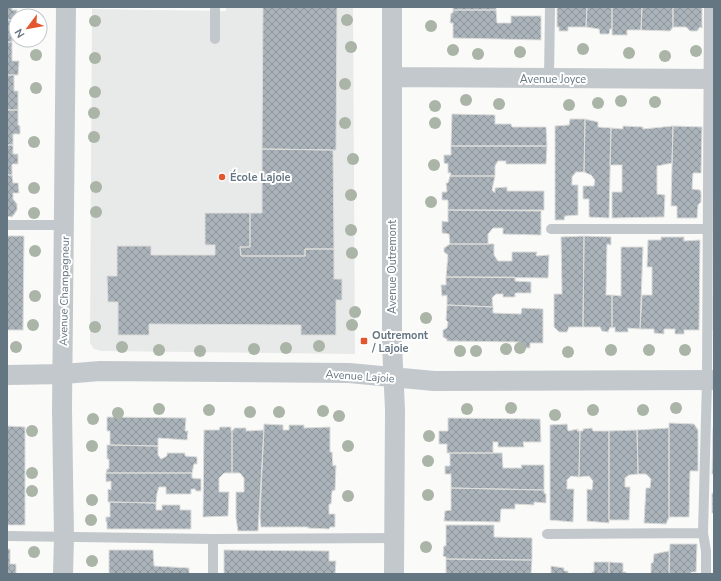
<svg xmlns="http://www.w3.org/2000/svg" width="721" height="581" font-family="'Nunito Sans',sans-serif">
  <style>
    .built { fill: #e8e9e9 }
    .building { fill: url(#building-cross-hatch); stroke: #dcdcda }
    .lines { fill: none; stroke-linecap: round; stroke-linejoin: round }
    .lane { stroke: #c3c8cc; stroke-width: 10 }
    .street { stroke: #c3c8cc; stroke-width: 20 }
    .tree { fill: #aab4a7 }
    .poi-dot { fill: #e4572e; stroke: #fff; stroke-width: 1.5 }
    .labels { text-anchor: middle; stroke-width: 4; stroke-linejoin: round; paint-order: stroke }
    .street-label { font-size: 11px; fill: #657683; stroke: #fff }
    .poi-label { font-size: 11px; font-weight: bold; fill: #657683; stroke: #fff; text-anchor: start }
  </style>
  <defs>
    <pattern id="building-cross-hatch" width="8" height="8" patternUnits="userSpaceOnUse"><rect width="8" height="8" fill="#aab3b9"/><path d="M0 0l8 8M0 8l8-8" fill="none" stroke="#8e969c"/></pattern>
  </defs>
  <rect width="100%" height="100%" fill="#fafaf8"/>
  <!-- built -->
  <path class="built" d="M226,7H353L355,354L101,351L94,349L90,343L92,9L226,11Z"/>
  <!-- building -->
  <path class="building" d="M7,7H12V10H17L16,20H7Z
    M263,7H337L336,150L262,149Z
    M451,7H496V10H453V8Z
    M557,7H587L586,27H568V31H559V27H557Z
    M587,7H612V29H610L609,34H600L599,29L586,27Z
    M612,7H642L641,30H627V35H612Z
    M642,7H673V27L670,31L641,30Z
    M673,7H702V28L700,27L697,31H690L686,27H673Z
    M453,10H496L497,23H511V16H541V40L453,38V23H450L451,13H453Z
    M7,20H13L12,42H7Z
    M7,42H12V61H19L18,75H7Z
    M7,75H14V91H18V110H7Z
    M7,110H18V125L20,126V134H13V145H7Z
    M452,114L495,115V124H511L512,127H546L547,146H451Z
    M570,119H585L584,172H576L572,177V185H578V215L565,216L564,220H555V126L569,125Z
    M585,119L598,122V127L611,128L609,218L589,217V199H583V186H594L595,180L591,175L584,172Z
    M623,126L643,127V129L673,126L672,163L657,166V194L665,195L664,217L612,218V192H622V165H610L611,128L623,129Z
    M673,126L702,127L701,173H693L692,189L700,190L701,192V202L698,205L697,218H677V206H671Z
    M7,145H13V154H18V164H12V175H7Z
    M451,146H547L546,164H506V161H498L495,166V176H450L451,173H448V164L444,163V155H451Z
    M262,149L333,150L334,249H305V256H241L240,247H250V213H262Z
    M7,175H12L13,183H18L19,193H13V199L17,204V210L12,217L7,216Z
    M450,176H495L492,190L495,193V188L507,187V191H544V210H448V200H442V192H447L446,183H448Z
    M448,210L541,211V235L503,234V228H493L488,234V244H450L449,234L442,233V221L448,222Z
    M205,213H250V247H240L241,256H305V249H334V279H342V300H336V335H301V325L149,324V335H118V302H108L107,276H117V246H151V255H215V245H205Z
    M7,236H24L23,330H7Z
    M584,236L611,237V245L607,244L606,295H612V328L610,327L608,332L602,331L600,327H583Z
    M584,236L583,327H569L567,332H559L554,327V294H562L561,237Z
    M661,237H684V241L700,240L699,330H684V334H675V329H664V334L654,333V329H640L642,295H652V267H647L648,240H661Z
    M450,244H494V255L498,261H512V252H537L536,256L549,255L548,278L446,277L448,255L444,252V248Z
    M621,247H643L640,329L628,328V332H615V327L612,328V295L621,296Z
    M446,277H515V281L531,282V293H515V297H503V294H496L492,298L493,307L447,305V295L442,296L441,285H446Z
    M713,297H714V330H713Z
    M447,305L493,307V313L521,314L522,308L543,309V343H530V348H519V342L447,341V339L443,337V330L447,328L448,322L446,320Z
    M107,417L186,418L185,431H188L187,440L158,438V446L110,445V431H107Z
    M448,418L540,419L541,442H523L524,447H498V442H493V453H447V444H439V431H448Z
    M669,423L694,424L698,430V471H690L689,517H669Z
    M264,424L283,425V430H289V425H304V428L330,427V452H332L333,466L336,465L335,490L332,491L331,504H329V514H335V527H330L329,529L308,528V527H261L260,517Z
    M567,424L568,431L578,429L577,431H580L579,477L571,476L567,480V489H574L573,522L550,520V425Z
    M7,426L25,427V525H7Z
    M714,426V474H712L713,428Z
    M220,427H231V431L232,430V473H224L219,478V492H229L228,516L203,517L204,430H219Z
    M234,428H246V431L264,430L258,531H238L236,518V492H244V478L240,473H232V430H234Z
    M592,428L593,431H609V523L587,521V489L592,490L593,481L589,476L579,477L580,431H583V429Z
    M669,428V517L666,524L644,523L646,488H650L651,479L646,474H638L637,430Z
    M637,430L638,474L629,475L625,478V487H630L629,520H609V431Z
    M107,445L158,446V455L161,459L167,456V453H185V456L197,457V464H194L192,473H106L107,469H109V459H107Z
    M450,453H502L503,468H522L521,465H544V490L451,488V474H445V466H450Z
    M106,473H192V478L201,479V491H196L195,489H191V494H166V487H159L157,493L156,503L108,502V489L111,490V481L106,482Z
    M451,488L544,490V493L546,494V503L534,502V505L515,504V509H501L500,522L444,521L445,511L451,510Z
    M712,493H714V513H712Z
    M110,502L156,503V510H162V505H180V510H191V529H107V522H106V517H110Z
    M446,525H494V537L532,538V560L446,559V557L443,556L444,546H446Z
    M670,544H697L696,572H691V574H669Z
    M7,549H10V564H16V574H7Z
    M109,550H153L154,566L189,568V574H109Z
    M224,550L329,551V561H336L335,574H224Z
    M669,551V574H651V563H653L654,554Z
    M446,559L532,560L531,574H446Z
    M594,562H609V574H592V572H594Z
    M609,562L623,563V572H626V574H609Z
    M551,566L564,568V571H568V574H551Z"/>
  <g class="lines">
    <!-- lane -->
    <path class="lane" d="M215,7V39
      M549,79L550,7
      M7,225H65
      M551,229H708
      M547,534L703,533
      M7,536L213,539L394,538
      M213,574V539
      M706,574V551L703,533L707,380L709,7"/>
    <!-- street -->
    <path class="street" d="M392,7V344L395,410L394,574
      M392,77L714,79
      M7,375L64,374L100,371L349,373L434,381L714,380
      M63,574L64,537L62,410L66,7"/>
  </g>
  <!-- trees -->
  <g class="tree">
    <circle cx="347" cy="20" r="6"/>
    <circle cx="95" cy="21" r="6"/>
    <circle cx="431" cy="26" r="6"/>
    <circle cx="351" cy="47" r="6"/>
    <circle cx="583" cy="49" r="6"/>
    <circle cx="453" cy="50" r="6"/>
    <circle cx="696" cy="51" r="6"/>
    <circle cx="520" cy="52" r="6"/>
    <circle cx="629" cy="53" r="6"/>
    <circle cx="478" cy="54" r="6"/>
    <circle cx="36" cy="55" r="6"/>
    <circle cx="665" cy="56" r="6"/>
    <circle cx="95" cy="58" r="6"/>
    <circle cx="345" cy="84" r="6"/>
    <circle cx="36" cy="88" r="6"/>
    <circle cx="95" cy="92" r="6"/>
    <circle cx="466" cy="100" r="6"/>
    <circle cx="621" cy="101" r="6"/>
    <circle cx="655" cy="102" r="6"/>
    <circle cx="598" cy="103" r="6"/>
    <circle cx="499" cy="104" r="6"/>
    <circle cx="569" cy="105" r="6"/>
    <circle cx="435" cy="106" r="6"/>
    <circle cx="94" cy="113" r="6"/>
    <circle cx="345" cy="123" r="6"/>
    <circle cx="435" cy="123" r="6"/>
    <circle cx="94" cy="137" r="6"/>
    <circle cx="34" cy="142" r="6"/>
    <circle cx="353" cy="159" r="6"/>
    <circle cx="434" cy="165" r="6"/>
    <circle cx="96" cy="187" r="6"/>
    <circle cx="34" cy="188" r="6"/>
    <circle cx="351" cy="195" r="6"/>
    <circle cx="431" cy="202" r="6"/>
    <circle cx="96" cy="212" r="6"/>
    <circle cx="34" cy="213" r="6"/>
    <circle cx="351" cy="230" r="6"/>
    <circle cx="35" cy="251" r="6"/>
    <circle cx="352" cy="253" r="6"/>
    <circle cx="35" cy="296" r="6"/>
    <circle cx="355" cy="312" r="6"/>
    <circle cx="426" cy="318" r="6"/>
    <circle cx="33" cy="325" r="6"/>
    <circle cx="352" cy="325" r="6"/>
    <circle cx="95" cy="327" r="6"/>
    <circle cx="319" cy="346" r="6"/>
    <circle cx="16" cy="347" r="6"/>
    <circle cx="122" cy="347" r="6"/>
    <circle cx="286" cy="348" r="6"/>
    <circle cx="520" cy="348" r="6"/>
    <circle cx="254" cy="349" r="6"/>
    <circle cx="506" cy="349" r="6"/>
    <circle cx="159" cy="350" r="6"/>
    <circle cx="611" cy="350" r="6"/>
    <circle cx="649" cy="350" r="6"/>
    <circle cx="685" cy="350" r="6"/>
    <circle cx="200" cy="351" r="6"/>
    <circle cx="460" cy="351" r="6"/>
    <circle cx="476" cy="351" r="6"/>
    <circle cx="568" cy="352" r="6"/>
    <circle cx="511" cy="408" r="6"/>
    <circle cx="676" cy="408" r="6"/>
    <circle cx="159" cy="409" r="6"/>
    <circle cx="467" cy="409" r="6"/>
    <circle cx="209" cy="410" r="6"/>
    <circle cx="593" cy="410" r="6"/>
    <circle cx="643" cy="410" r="6"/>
    <circle cx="323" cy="411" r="6"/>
    <circle cx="250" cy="412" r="6"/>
    <circle cx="279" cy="412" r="6"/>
    <circle cx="118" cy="413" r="6"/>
    <circle cx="555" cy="415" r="6"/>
    <circle cx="339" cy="416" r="6"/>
    <circle cx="93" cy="419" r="6"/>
    <circle cx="32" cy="431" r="6"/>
    <circle cx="429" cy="436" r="6"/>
    <circle cx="92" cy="446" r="6"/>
    <circle cx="348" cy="446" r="6"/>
    <circle cx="428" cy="461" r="6"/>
    <circle cx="32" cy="473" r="6"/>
    <circle cx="32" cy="491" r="6"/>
    <circle cx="428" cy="495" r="6"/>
    <circle cx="348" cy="496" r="6"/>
    <circle cx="92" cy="500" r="6"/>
    <circle cx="91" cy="520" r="6"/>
    <circle cx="426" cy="547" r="6"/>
    <circle cx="34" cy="552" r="6"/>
    <circle cx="92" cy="561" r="6"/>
  </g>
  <!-- markers -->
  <g class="poi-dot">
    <circle cx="222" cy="177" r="4"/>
    <rect x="360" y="337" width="8" height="8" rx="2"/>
  </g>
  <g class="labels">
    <!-- street labels -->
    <g class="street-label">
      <text x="553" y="83">Avenue Joyce</text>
      <text transform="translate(392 267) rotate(-90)" y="4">Avenue Outremont</text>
      <text transform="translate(64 291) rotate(-89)" y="4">Avenue Champagneur</text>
      <text transform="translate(360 376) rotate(4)" y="4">Avenue Lajoie</text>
    </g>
    <!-- poi labels -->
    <g class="poi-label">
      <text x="230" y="181">École Lajoie</text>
      <text x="372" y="339">Outremont<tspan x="372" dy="13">/ Lajoie</tspan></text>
    </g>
  </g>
  <!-- border -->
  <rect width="721" height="581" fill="none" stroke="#657683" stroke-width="16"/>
  <!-- north arrow -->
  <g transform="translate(28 28) rotate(238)"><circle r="19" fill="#ffffff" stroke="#c1c8cd"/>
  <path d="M0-3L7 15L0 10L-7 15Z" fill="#e4572e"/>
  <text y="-6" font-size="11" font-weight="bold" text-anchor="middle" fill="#657683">N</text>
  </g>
</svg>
